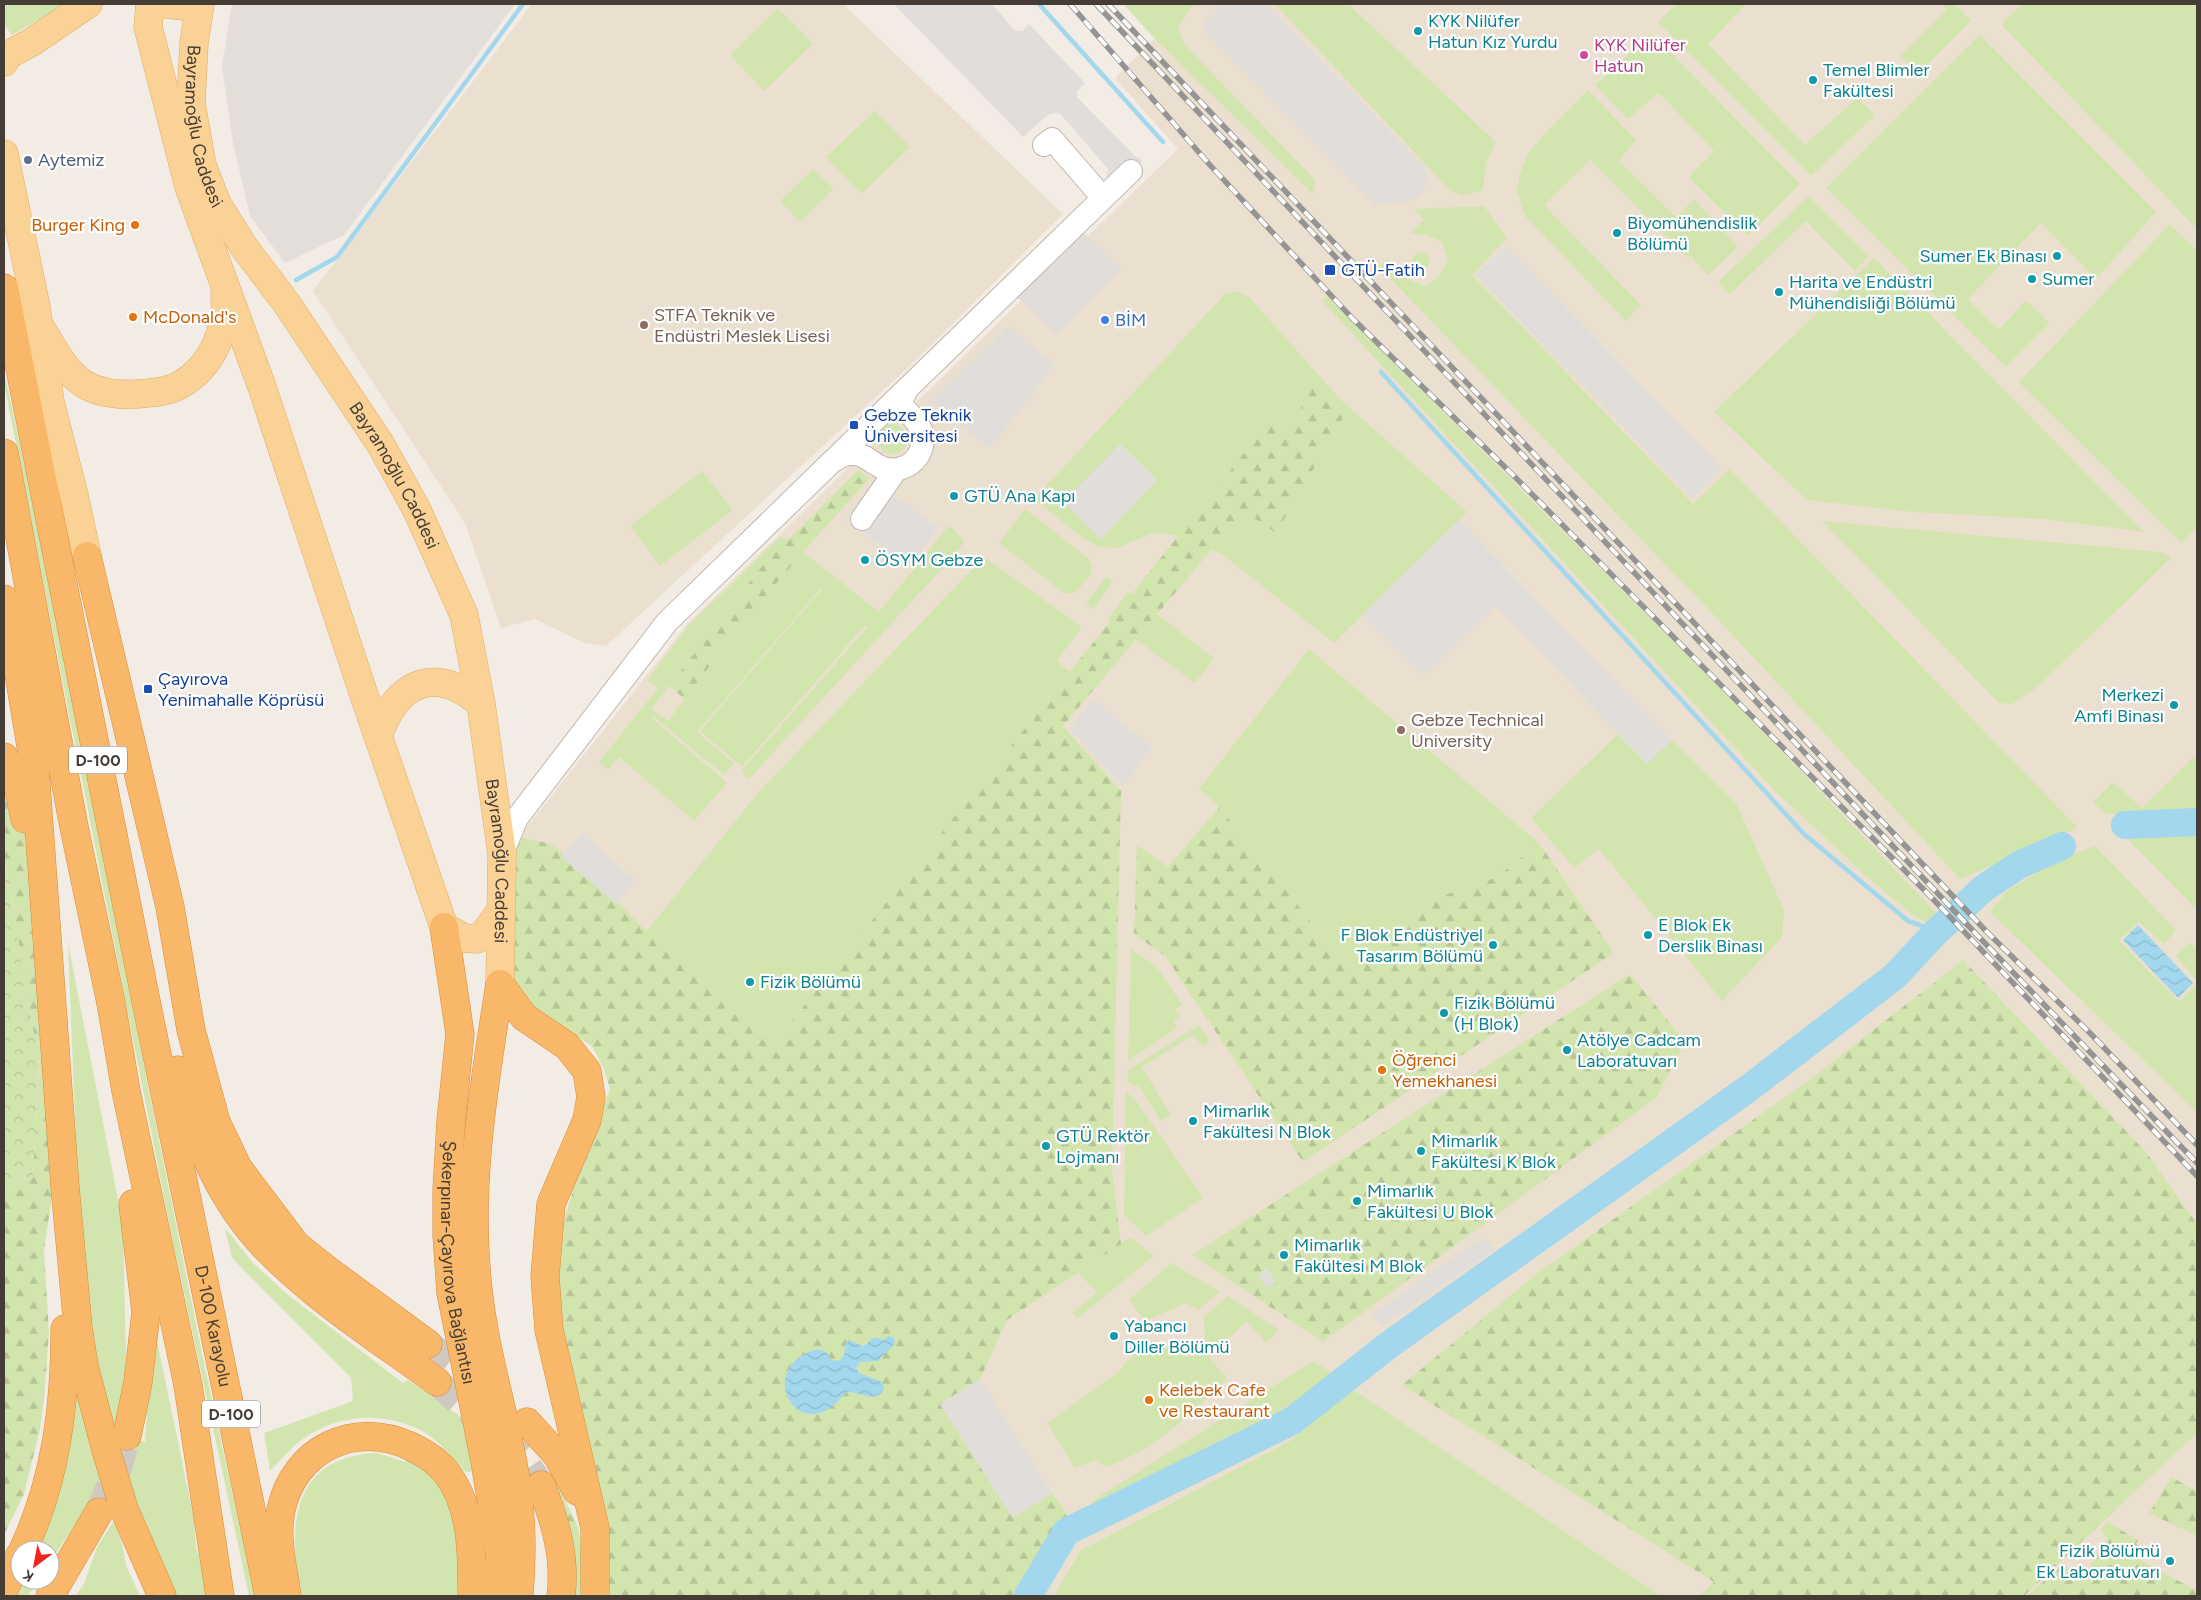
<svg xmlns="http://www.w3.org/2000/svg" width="2201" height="1600" font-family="Figtree,sans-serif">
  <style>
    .industrial { fill: #e4deda }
    .education { fill: #ebe0cf }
    .green { fill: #d3e5af }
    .forest { fill: url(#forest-firs) }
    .park { fill: url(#park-crowns) }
    .parking { fill: #e0ddda }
    .water { fill: url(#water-waves) }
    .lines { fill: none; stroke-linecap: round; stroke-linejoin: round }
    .stream { stroke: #a2d7ed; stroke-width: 4.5 }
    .river { stroke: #a2d7ed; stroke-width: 28 }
    .highway-tunnel { stroke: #cfc9c2; stroke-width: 28; stroke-dasharray: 28 14; stroke-linecap: butt }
    .minor-casing { stroke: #c0b6ab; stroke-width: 24 }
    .major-casing { stroke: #dfad65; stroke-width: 29 }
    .highway-casing { stroke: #d88b39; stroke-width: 29 }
    .minor { stroke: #fff; stroke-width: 22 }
    .major { stroke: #fbd295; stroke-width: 28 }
    .highway { stroke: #f9b869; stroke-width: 28 }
    .rail-casing { stroke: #949494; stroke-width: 5.5 }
    .rail { stroke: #fff; stroke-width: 4; stroke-dasharray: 11; stroke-linecap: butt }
    .culture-dot { fill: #0f9aa8; stroke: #fff; stroke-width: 2 }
    .hotel-dot { fill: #d1479c; stroke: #fff; stroke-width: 2 }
    .service-dot { fill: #5c6f8a; stroke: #fff; stroke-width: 2 }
    .food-dot { fill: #e8710a; stroke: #fff; stroke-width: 2 }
    .transit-dot { fill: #1a4fb4; stroke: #fff; stroke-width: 2 }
    .shop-dot { fill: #3f7fe0; stroke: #fff; stroke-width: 2 }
    .education-dot { fill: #8d6e63; stroke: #fff; stroke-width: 2 }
    .labels { text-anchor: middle; stroke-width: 4.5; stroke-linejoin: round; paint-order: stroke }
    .shield { fill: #fff; stroke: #7c7672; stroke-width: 1 }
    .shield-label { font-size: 16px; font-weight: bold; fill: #443c35 }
    .culture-label { font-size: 18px; fill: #0d838f; stroke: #fff; text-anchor: start }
    .hotel-label { font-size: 18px; fill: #b23c85; stroke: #fff; text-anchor: start }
    .street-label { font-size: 18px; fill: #443c35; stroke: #fff }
    .service-label { font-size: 18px; fill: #4e5e75; stroke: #fff; text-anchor: start }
    .food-label { font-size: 18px; fill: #c56008; stroke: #fff; text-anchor: start }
    .transit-label { font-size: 18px; fill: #164399; stroke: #fff; text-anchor: start }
    .education-label { font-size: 18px; fill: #785e54; stroke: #fff; text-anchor: start }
    .shop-label { font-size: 18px; fill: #366cbe; stroke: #fff; text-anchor: start }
  </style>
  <defs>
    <pattern id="forest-firs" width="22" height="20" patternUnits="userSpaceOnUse" patternTransform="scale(1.25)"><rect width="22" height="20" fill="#d3e5af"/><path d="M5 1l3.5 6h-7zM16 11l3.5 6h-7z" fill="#b6c597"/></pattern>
    <pattern id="park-crowns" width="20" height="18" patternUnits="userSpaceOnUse" patternTransform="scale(1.25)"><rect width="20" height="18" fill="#d3e5af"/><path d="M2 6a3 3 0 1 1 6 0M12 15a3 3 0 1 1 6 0" fill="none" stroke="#b6c597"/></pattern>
    <pattern id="water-waves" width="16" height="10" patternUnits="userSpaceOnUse" patternTransform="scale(1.25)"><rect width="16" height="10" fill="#a2d7ed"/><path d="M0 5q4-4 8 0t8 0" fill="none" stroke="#8db9cc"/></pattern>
  </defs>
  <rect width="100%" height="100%" fill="#f2ece5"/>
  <!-- industrial -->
  <path class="industrial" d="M232,4H515L344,235L285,263L250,216L233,143L222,67Z"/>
  <!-- education -->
  <path class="education" d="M532,4H843L1063,214L917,359L606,646L584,643L535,619L501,628L465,523L313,291Z
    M1189,4H2197V1596H608L597,1490L579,1400L576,1181L596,1134L594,1132L610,1089L604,1069L592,1046L532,1008L519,837L688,623L1178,149L1115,78Z"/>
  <!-- green -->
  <path class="green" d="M4,4H66L12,35L4,25Z
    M1123,4H1195L1186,14L1178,27L1184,44L1315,180L1313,194L1155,39Z
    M1275,4H1348L1496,142L1486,164L1483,190L1461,196L1450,190Z
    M1676,4H1746L1708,44L1805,145L1857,98L1875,115L1811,176L1658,22Z
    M1942,4H1955L1971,21L1918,74L1900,56L1947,10Z
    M2022,4H2197V229L2001,24Z
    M778,8L813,44L764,91L730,55Z
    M1651,33L1800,184L1748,236L1688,177L1714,151L1659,93L1628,119L1595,85Z
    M1980,35L2156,212L2096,279L2041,223L1968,299L1999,330L2026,300L2050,323L2006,367L1826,188Z
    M1588,90L1636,140L1619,161L1676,217L1694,199L1738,247L1708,275L1691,256L1688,258L1590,160L1544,205L1641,305L1626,321L1525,216L1517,192L1519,177L1527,155L1539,140Z
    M875,111L910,147L861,194L826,157Z
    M813,169L834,189L800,222L780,201Z
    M1809,196L1869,256L1855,271L1806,221L1729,295L1718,282Z
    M1484,206L1507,238L1472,275L1693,504L1730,469L2077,827L2062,836L1960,879L1711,612L1379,267L1388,258L1411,281L1426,286L1439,276L1448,259L1442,242L1427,235L1410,233L1424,219L1413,209Z
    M2170,224L2197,251V527L2181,543L2019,382Z
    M1412 261a9 9 0 1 1 18 0a9 9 0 1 1-18 0Z
    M1874,258L2144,532L2044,519L1913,512L1807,500L1714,412Z
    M1238,291L1250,298L1340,399L1467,512L1334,643L1223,555L1178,535L1152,533L1117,548L1099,547L1083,538L1034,499L1225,294Z
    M1327,296L1723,691L1943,920L1936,927L1914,916L1865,875L1775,791L1322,301Z
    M4,371L60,628L149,1091L205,1368L255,1596H249L170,1227L4,383Z
    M877 439a15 15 0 1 1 30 0a15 15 0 1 1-30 0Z
    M702,471L733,510L660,566L630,526Z
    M1025,509L1088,558L1092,566L1091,574L1077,591L1068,594L1061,591L999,543Z
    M1822,521L2161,552L2171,558L2036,688L2012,704L1999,703Z
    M949,525L964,541L959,550L749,779L741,771L867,628L864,626L742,767L700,731L822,589L821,588L697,732L734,763L724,775L653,716L652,718L727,783L694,821L619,757L608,770L599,762L658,688L647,680L690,624L781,536L788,541L762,566L651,709L668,721L730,639L803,552L879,612Z
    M984,557L1082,627L1057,661L1070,672L776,1041L672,958L646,932L757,794Z
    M1106,576L1113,582L1093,610L1086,604Z
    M1128,592L1214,658L1195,683L1108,619Z
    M1309,649L1539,843L1497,877L1442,896L1349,969L1219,807L1199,789Z
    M1618,734L1647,764L1672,740L1736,803L1784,910L1782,937L1722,1001L1599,849L1574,868L1531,818Z
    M2197,754V812L2105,814L2093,802L2113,782L2142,808Z
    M2197,834V910L2124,835Z
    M2095,846L2176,930L2164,944L2139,922L2119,940L2179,1002L2197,984V1112L1990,912L2006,892L2056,861Z
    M2190,942L2197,949V981L2176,955Z
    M68,943L123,1225L126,1358L124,1396L127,1436L145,1442L147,1415L143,1413L155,1331L194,1519L196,1548L211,1587L210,1596H173L138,1510L90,1340L80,1248Z
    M1131,949L1156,966L1182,1004L1175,1010L1181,1016L1174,1021L1177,1028L1128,1061Z
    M1199,1025L1210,1041L1203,1047L1193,1035L1142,1067L1171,1115L1161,1121L1139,1087L1127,1083L1128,1070Z
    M1126,1092L1135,1099L1203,1198L1146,1236L1124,1215Z
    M225,1228L253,1263L288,1295L403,1383L408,1380L464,1419L476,1471L466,1472C455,1461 440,1442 427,1434C387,1410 338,1413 300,1441C289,1450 280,1461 270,1471L264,1433L353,1401L351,1378L232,1258Z
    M1131,1237L1154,1256L1077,1319L1073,1312L1097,1293L1078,1272Z
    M1171,1263L1220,1292L1198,1310L1186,1303L1145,1321L1129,1300Z
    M1228,1296L1279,1330L1266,1343L1247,1321L1209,1357L1227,1378C1193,1413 1153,1451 1106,1467L1096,1460L1075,1468L1047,1423L1116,1374L1146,1340L1188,1357L1205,1343L1204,1317Z
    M1313,1361L1339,1377L1279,1425L1098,1517L1092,1501Z
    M1346,1385L1661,1596H1054L1080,1551L1292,1440Z
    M76,1389L122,1544L126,1565L140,1596H75L84,1584L97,1547L115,1519L87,1507L50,1562V1550H31Z
    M377,1453L405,1462L410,1457C417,1462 425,1468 431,1474C463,1505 458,1556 459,1596H300C289,1528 289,1457 377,1453Z
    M20,1580H38L28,1596H8Z"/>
  <!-- forest -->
  <path class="forest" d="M1311,380L1343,418L1276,533L1244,511L1063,726L1121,791L1112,1170L1121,1244L1007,1320L980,1379L940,1404L1013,1518L1052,1493L1076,1527L1066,1532L1028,1596H608L597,1490L579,1400L558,1307L561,1229L576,1181L596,1134L594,1132L610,1089L604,1069L592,1046L532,1008L514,985L510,884L519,837L552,844L609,893L672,958L776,1041L1268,423L1289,441Z
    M858,470L870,478L803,552L730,639L685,699L669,686L762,566Z
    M4,780L27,826L57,1165L44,1250L49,1333L44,1400L40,1429L24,1494L4,1535V1185L33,1176L39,1065L4,856Z
    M1219,807L1349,969L1442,896L1497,877L1539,843L1614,953L1303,1162L1165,956L1134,934L1137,845L1168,867Z
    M1963,960L2146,1152L2197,1224V1433L2024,1596H1699L1714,1582L1402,1385L1539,1272L1812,1078Z
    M1630,974L1685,1042L1656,1098L1323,1342L1192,1255Z
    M2172,1477L2197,1492V1536L2149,1513Z
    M551,1481H556L578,1527L584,1558L582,1596H574C579,1553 566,1521 551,1481Z
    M2108,1522L2138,1540L2136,1544L2141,1547L2137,1558L2197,1591V1596H2028L2062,1564L2083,1577L2108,1539L2100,1530Z"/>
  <!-- park -->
  <path class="park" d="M4,856L39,1065L33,1176L4,1185Z"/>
  <!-- parking -->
  <path class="parking" d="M894,4H992L1015,31H1022L1029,24L1085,83L1077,92V97L1135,156L1143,161L1106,181L1108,169L1061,115L1056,113L1049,114L1023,137Z
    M1223,4H1266L1428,171L1425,189L1413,201L1375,205L1204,31V22Z
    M1082,231L1121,269L1057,335L1018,298Z
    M1506,246L1723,469L1693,498L1476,275Z
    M1008,326L1055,365L990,448L931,402Z
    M1120,444L1157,480L1101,539L1063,502Z
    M873,481L938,527L910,566L845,519Z
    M1459,520L1672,740L1647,764L1496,606L1423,676L1362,615Z
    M1093,700L1152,747L1123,786L1070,729Z
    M582,833L636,881L616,903L561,857Z
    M1483,1237L1495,1249L1382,1326L1372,1315Z
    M1267,1268L1276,1282L1267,1288L1258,1275Z
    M980,1379L1052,1493L1013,1518L940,1404Z"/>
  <!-- water -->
  <path class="water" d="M2138,925L2193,983L2178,998L2123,940Z
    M889,1336L893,1337L895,1342C892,1351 883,1352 879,1361L860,1362L856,1368L859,1373L882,1382L884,1388C877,1405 859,1391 847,1392C840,1398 835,1405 827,1410C789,1431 759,1365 818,1349L826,1352L832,1360L839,1361L844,1355L846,1343L849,1340L863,1346C874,1340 870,1335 883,1340Z"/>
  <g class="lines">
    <!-- stream -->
    <path class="stream" d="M1039,4L1163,142
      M296,280L337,257L523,4
      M1381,372L1804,834L1908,921L1937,931"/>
    <!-- river -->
    <path class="river" d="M2125,825L2197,822
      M1028,1596L1066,1532L1292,1421L1390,1344L1749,1088L1895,976L1937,931L1984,888L2019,865L2062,846"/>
    <!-- highway-tunnel -->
    <path class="highway-tunnel" d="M428,1344L480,1386
      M437,1382L521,1457L541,1485
      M99,1512L118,1468L127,1436"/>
    <defs>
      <path id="minor" d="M1044,145L1052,139L1103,198
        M832,462C838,458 845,453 853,454C863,454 869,460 877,465C891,474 909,469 918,456C923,448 924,438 921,430C917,418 905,413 901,402L907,389
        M862,519L896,470
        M502,854L517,818L667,622L1131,171"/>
      <g id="major">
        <path d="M150,4L148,27L189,187L262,387L367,704L444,927L464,938L477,939L486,931L500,912"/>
        <path d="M168,4L184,6L191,4"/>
        <path id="s1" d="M200,4L194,43L191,103L202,165L217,204L244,247L287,304L381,445L417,510L464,615L481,704L502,854L500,984"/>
        <path d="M4,62L8,55L32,42L88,4"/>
        <path d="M4,154L36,307L50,402L74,495L87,556"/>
        <path d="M42,330C54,349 65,372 84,384C99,393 119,395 136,394C151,393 167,392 180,385C212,367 228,329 225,294"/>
        <path d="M378,736C397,682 435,664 481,704"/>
      </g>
      <g id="highway">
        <path id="s2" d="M4,288L149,1016L269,1596"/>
        <path d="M4,453L74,827L111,1003L126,1091L188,1385L220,1596"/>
        <path d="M87,556L170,907L191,1030L216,1122L238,1168L296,1245L330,1272L428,1344"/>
        <path d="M4,599L17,662L35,770L65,1187L78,1328L84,1366L106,1450L124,1509L162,1596"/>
        <path d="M4,757L19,789L25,819"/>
        <path id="s3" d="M444,927L460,1034L451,1121L447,1189V1235L451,1293L485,1461L500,1555L496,1596"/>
        <path d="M500,984L524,1017L567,1046L587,1071L591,1097L587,1120L551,1204L545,1276L549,1330L595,1528V1596"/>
        <path d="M500,984C484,1085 466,1187 478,1289C485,1356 507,1420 517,1487C522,1523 522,1560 519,1596"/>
        <path d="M178,1070C192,1135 221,1203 269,1251C318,1301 380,1340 437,1382"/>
        <path d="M527,1422L557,1455L577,1491"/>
        <path d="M127,1436L138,1382L146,1312L133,1204"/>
        <path d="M541,1485C555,1521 566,1557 561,1596"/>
        <path d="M23,1550C56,1480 65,1405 65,1329"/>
        <path d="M4,1589L20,1555"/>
        <path d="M50,1596L99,1512"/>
        <path d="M287,1596C283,1568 275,1538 281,1510C294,1449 354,1420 410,1446C424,1453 435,1459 446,1472C473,1507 472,1554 472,1596"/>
      </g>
    </defs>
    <!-- minor casing -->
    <use href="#minor" class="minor-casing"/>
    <!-- major casing -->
    <use href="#major" class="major-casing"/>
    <!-- highway casing -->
    <use href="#highway" class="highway-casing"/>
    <!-- minor -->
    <use href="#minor" class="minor"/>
    <!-- major -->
    <use href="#major" class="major"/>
    <!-- highway -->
    <use href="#highway" class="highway"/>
    <defs>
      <path id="rail" d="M1070,4L1209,164L1352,318L1511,473L1932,898L2197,1176
        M1096,4L1979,937L2197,1163
        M1108,4L1986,931L2090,1033L2197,1145"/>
    </defs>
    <!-- rail casing -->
    <use href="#rail" class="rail-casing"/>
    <!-- rail -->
    <use href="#rail" class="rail"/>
  </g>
  <!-- markers -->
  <g class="culture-dot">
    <circle cx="1418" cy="31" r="5"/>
    <circle cx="1813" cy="80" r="5"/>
    <circle cx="1617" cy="233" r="5"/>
    <circle cx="2057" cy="256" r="5"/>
    <circle cx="2032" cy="279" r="5"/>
    <circle cx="1779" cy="292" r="5"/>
    <circle cx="954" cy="496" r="5"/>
    <circle cx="865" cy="560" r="5"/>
    <circle cx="2174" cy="705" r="5"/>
    <circle cx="1648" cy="935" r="5"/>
    <circle cx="1493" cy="945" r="5"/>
    <circle cx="750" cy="982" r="5"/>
    <circle cx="1444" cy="1013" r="5"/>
    <circle cx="1567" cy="1050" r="5"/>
    <circle cx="1193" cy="1121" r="5"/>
    <circle cx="1046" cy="1146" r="5"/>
    <circle cx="1421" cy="1151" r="5"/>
    <circle cx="1357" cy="1201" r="5"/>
    <circle cx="1284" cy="1255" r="5"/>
    <circle cx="1114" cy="1336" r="5"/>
    <circle cx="2170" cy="1561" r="5"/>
  </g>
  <circle class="hotel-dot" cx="1584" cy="55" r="5"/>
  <circle class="service-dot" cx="28" cy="160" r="5"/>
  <g class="food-dot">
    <circle cx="135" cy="225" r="5"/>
    <circle cx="133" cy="317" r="5"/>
    <circle cx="1382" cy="1070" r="5"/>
    <circle cx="1149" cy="1400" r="5"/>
  </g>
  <g class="transit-dot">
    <rect x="1324" y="264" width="12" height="12" rx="2.5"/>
    <rect x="849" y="420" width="10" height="10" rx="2.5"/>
    <rect x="143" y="684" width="10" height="10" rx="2.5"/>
  </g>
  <circle class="shop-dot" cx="1105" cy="320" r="5"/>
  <g class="education-dot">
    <circle cx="644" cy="325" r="5"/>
    <circle cx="1401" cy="730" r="5"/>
  </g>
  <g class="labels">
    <!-- shield labels -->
    <g class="shield">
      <rect x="69" y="746.5" width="58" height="27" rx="4"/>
      <rect x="202" y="1400.5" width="58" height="27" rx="4"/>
    </g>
    <g class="shield-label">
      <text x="98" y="766">D-100</text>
      <text x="231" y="1420">D-100</text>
    </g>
    <!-- culture labels -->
    <g class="culture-label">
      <text x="1428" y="27">KYK Nilüfer<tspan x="1428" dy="21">Hatun Kız Yurdu</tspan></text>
      <text x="1823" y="76">Temel Blimler<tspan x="1823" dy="21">Fakültesi</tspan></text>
      <text x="1627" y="229">Biyomühendislik<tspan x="1627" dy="21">Bölümü</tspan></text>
      <text x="2047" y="262" text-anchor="end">Sumer Ek Binası</text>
      <text x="2042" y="285">Sumer</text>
      <text x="1789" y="288">Harita ve Endüstri<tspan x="1789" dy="21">Mühendisliği Bölümü</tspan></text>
      <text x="964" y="502">GTÜ Ana Kapı</text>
      <text x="875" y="566">ÖSYM Gebze</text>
      <text x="2164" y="701" text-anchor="end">Merkezi<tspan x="2164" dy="21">Amfi Binası</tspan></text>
      <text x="1658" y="931">E Blok Ek<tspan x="1658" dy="21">Derslik Binası</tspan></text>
      <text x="1483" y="941" text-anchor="end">F Blok Endüstriyel<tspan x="1483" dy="21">Tasarım Bölümü</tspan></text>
      <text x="760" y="988">Fizik Bölümü</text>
      <text x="1454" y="1009">Fizik Bölümü<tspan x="1454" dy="21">(H Blok)</tspan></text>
      <text x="1577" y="1046">Atölye Cadcam<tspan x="1577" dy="21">Laboratuvarı</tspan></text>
      <text x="1203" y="1117">Mimarlık<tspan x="1203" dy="21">Fakültesi N Blok</tspan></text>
      <text x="1056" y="1142">GTÜ Rektör<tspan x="1056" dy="21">Lojmanı</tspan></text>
      <text x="1431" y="1147">Mimarlık<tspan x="1431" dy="21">Fakültesi K Blok</tspan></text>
      <text x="1367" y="1197">Mimarlık<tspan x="1367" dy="21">Fakültesi U Blok</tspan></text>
      <text x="1294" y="1251">Mimarlık<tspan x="1294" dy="21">Fakültesi M Blok</tspan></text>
      <text x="1124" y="1332">Yabancı<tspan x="1124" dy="21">Diller Bölümü</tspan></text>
      <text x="2160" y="1557" text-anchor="end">Fizik Bölümü<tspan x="2160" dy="21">Ek Laboratuvarı</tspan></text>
    </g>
    <!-- hotel labels -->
    <g class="hotel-label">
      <text x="1594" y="51">KYK Nilüfer<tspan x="1594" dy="21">Hatun</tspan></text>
    </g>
    <!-- street labels -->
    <g class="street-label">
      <text dy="6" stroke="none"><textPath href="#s1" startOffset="124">Bayramoğlu Caddesi</textPath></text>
      <text dy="6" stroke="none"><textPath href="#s1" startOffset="529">Bayramoğlu Caddesi</textPath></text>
      <text dy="6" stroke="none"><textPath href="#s1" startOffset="934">Bayramoğlu Caddesi</textPath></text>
      <text dy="6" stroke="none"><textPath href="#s3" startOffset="338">Şekerpınar-Çayırova Bağlantısı</textPath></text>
      <text dy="6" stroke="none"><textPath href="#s2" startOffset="1059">D-100 Karayolu</textPath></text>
    </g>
    <!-- service labels -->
    <g class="service-label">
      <text x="38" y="166">Aytemiz</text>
    </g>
    <!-- food labels -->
    <g class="food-label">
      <text x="125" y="231" text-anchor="end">Burger King</text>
      <text x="143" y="323">McDonald's</text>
      <text x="1392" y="1066">Öğrenci<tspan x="1392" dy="21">Yemekhanesi</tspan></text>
      <text x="1159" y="1396">Kelebek Cafe<tspan x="1159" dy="21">ve Restaurant</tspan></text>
    </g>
    <!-- transit labels -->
    <g class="transit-label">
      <text x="1341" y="276">GTÜ-Fatih</text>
      <text x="864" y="421">Gebze Teknik<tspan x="864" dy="21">Üniversitesi</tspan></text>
      <text x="158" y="685">Çayırova<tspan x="158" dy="21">Yenimahalle Köprüsü</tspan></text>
    </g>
    <!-- education labels -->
    <g class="education-label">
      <text x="654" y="321">STFA Teknik ve<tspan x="654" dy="21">Endüstri Meslek Lisesi</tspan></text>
      <text x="1411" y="726">Gebze Technical<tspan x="1411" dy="21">University</tspan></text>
    </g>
    <!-- shop labels -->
    <g class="shop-label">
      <text x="1115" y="326">BİM</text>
    </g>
  </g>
  <!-- border -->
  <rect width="2201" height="1600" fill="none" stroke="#443c35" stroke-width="10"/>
  <!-- north arrow -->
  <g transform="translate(35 1565) rotate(212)"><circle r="24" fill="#ffffff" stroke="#b4b1ae"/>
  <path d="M0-4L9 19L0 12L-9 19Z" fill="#f3231b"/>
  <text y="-8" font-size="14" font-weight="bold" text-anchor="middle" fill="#443c35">K</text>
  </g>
</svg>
